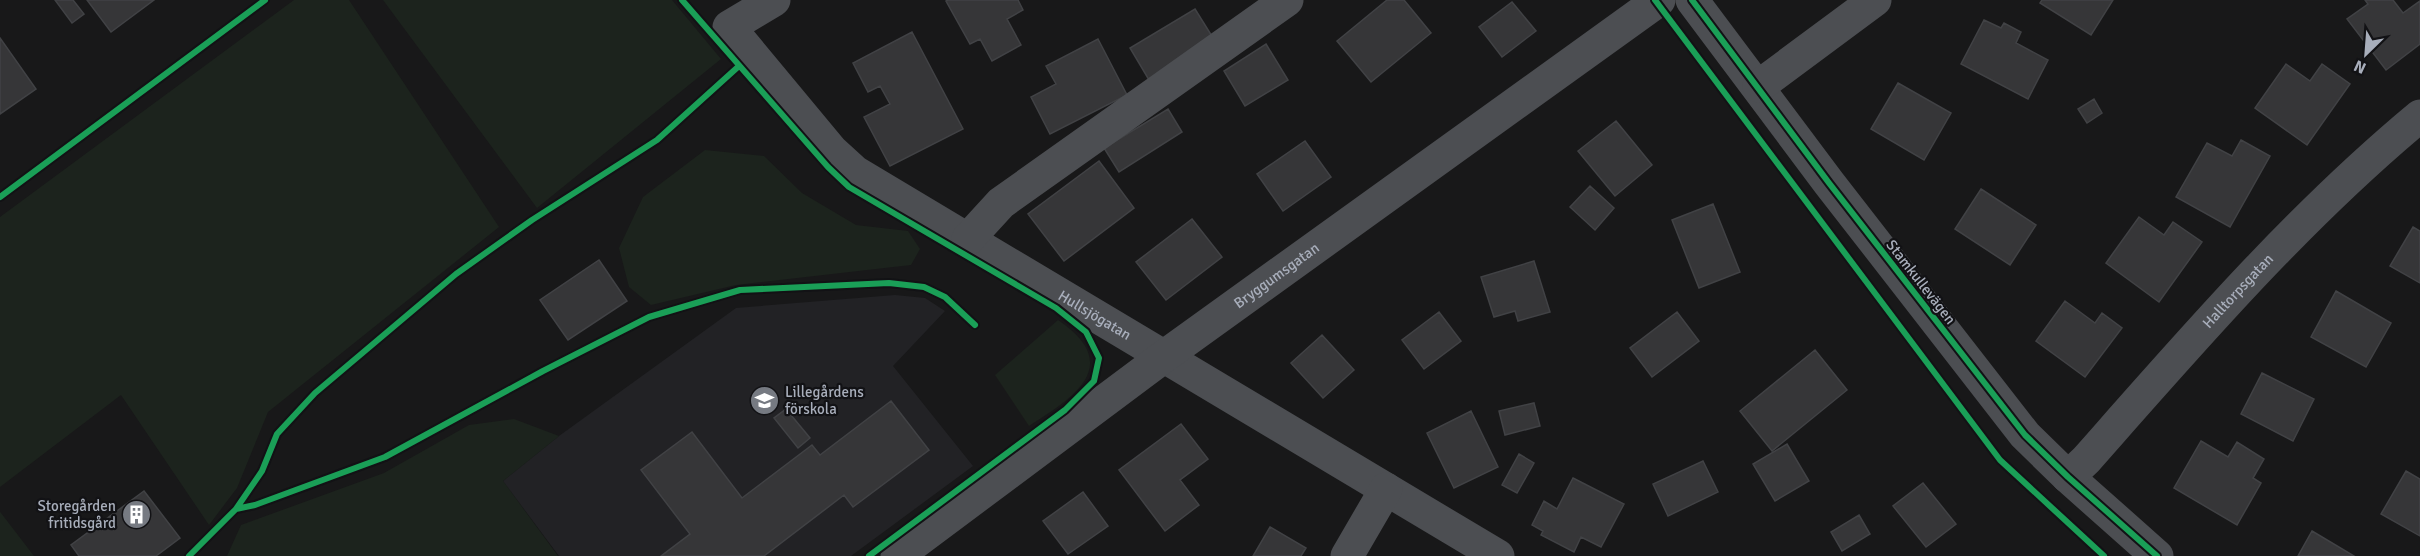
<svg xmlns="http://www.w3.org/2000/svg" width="2420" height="556" font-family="Signika,sans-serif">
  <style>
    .built { fill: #222225 }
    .green { fill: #1c231d }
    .building { fill: #363638; stroke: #414245; stroke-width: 1.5 }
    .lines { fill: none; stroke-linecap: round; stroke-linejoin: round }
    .minor { stroke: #4c4e52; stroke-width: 33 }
    .cycleway-casing { stroke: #121215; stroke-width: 10 }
    .cycleway { stroke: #1a9f57; stroke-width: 6 }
    .labels { text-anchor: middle; stroke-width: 4.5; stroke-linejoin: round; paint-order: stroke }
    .street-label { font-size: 15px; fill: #a8aebb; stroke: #121215 }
    .poi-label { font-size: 15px; fill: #a8aebb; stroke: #121215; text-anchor: start }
  </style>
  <rect width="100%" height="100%" fill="#181819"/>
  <!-- built -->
  <path class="built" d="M895,295L925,298L945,311L893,366L973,466L851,556H559L503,481L559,436L736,308Z"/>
  <!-- green -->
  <path class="green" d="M294,0H349L499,227L268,412L237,488L209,525L121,395L0,487V217Z
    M383,0H672L721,59L537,208Z
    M705,150L764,156L802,193L856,225L908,231L920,249L911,265L736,285L651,305L629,287L619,248L643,197Z
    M1058,320C1124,365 1075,397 1029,426L995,375Z
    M514,419L559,436L503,481L558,556H227L241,525L384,473L469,425Z
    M0,512L1,513L34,556H0Z"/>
  <!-- building -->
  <path class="building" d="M55,0H73L84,14L72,23Z
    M87,0H154L111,32Z
    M948,0H1018L1023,10L1007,19L1021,45L992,61L980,39L970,44L946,1Z
    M1387,0H1404L1431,33L1371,82L1337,41Z
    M2042,0H2113L2091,35L2040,3Z
    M2365,0H2393L2403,13L2420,1V44L2386,70L2347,19L2368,4Z
    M1512,2L1536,31L1502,57L1479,27Z
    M1195,9L1215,41L1149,80L1130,48Z
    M1984,20L2001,28L2004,23L2021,32L2016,43L2048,60L2028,99L1961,64Z
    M912,32L963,129L890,166L864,117L890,104L880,86L868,92L853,63Z
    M0,38L36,89L0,114Z
    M1098,39L1127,95L1050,134L1031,97L1056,84L1046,66Z
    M1266,44L1288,80L1245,106L1224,71Z
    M2286,64L2310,81L2322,64L2350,84L2307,145L2255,108Z
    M1898,83L1951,113L1924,160L1871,129Z
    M2094,99L2102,113L2087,123L2078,109Z
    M1168,109L1182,132L1119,172L1104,148Z
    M1616,121L1652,165L1615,196L1578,151Z
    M2241,140L2270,156L2230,227L2176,197L2207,143L2232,156Z
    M1305,141L1331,177L1283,211L1257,174Z
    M1099,161L1134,208L1064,261L1028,214Z
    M1590,186L1614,208L1595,230L1570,207Z
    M1981,189L2036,225L2010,265L1955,229Z
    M1713,204L1740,272L1699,288L1672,220Z
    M2139,217L2164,235L2173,222L2202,242L2159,302L2106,263Z
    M1192,219L1222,257L1166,300L1136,262Z
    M2413,227L2420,231V283L2390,266Z
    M599,260L627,301L568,340L540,300Z
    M1534,261L1550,312L1518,321L1515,311L1494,317L1481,277Z
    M2336,291L2391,323L2366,367L2311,337Z
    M2065,301L2095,323L2102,313L2122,328L2085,377L2036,341Z
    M1439,312L1461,341L1424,369L1402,340Z
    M1677,312L1699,341L1652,377L1630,348Z
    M1322,335L1354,370L1323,398L1291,363Z
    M1815,350L1847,390L1772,451L1740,411Z
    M2262,373L2314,399L2293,441L2241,414Z
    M891,401L929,450L853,507L844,495L764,556H661L690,534L641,470L692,432L742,498L812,445L820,455Z
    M1534,403L1540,426L1505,435L1499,411Z
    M786,409L810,438L798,448L774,418Z
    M1471,411L1498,467L1454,488L1427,433Z
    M1181,424L1208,459L1180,480L1199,505L1165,531L1119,470Z
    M2201,441L2228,457L2237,442L2264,459L2253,478L2261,483L2237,525L2174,488Z
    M1787,444L1809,481L1775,501L1753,464Z
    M1519,454L1534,463L1517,493L1502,485Z
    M1703,461L1718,492L1668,516L1653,484Z
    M2406,471L2420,479V536L2381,514Z
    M1573,478L1624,504L1601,547L1581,537L1574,552L1541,535L1543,531L1532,525L1544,501L1557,509Z
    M1923,483L1956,524L1926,547L1893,506Z
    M144,491L180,538L156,556H79L71,545Z
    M1083,492L1108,526L1068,554L1043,521Z
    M1859,515L1870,534L1842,551L1831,532Z
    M1270,527L1306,548L1301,556H1253Z
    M2312,531L2354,556H2298Z"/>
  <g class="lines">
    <!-- minor -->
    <g class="minor">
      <path id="s1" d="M774,0L729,27L832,151L855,172L1498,556"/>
      <path d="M1692,0L1829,183L2025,435L2068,477L2157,556"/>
      <path d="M1759,86L1875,0"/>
      <path d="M968,239L1001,203L1287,0"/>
      <path id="s2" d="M2068,477L2086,460C2192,340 2297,218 2420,116"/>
      <path id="s3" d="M897,556L1166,355L1659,0"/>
      <path d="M1347,556L1386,489"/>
    </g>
    <defs>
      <path id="cycleway" d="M682,0L828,167L849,187L1056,308L1086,332L1099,358L1094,381L1065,410L869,556
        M1655,0L2000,460L2104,556
        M1692,0L1829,183L2025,435L2068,477L2157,556
        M0,197L265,0
        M236,509L255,505L385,457L543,371L649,317L740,290L889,283L924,287L945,297L975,325
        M189,556L236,509L262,471L277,434L315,393L456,274L532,220L657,140L739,66"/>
    </defs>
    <!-- cycleway casing -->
    <use href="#cycleway" class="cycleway-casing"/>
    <!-- cycleway -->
    <use href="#cycleway" class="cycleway"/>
  </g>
  <!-- icons -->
  <defs>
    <symbol id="school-disc" viewBox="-11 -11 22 22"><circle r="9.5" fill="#767a82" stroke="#121215"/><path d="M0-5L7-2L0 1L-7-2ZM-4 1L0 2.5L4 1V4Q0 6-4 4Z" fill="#fff"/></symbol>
    <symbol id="building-disc" viewBox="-11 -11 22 22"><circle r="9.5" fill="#767a82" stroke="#121215"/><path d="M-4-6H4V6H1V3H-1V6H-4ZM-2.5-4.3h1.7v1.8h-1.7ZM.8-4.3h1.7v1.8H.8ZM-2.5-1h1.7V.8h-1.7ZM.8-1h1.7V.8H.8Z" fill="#fff"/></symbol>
  </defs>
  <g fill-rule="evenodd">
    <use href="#school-disc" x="748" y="384" width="33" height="33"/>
    <use href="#building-disc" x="120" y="498" width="33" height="33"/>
  </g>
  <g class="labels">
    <!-- street labels -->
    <g class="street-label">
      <text dy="5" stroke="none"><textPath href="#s3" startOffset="472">Bryggumsgatan</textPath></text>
      <text transform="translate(1921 282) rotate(52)" y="5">Stamkullevägen</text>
      <text dy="5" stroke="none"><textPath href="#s2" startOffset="252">Halltorpsgatan</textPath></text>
      <text dy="5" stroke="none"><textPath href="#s1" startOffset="524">Hullsjögatan</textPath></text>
    </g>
    <!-- poi labels -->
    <g class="poi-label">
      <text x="785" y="397">Lillegårdens<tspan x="785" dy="17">förskola</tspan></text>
      <text x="116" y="511" text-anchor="end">Storegården<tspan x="116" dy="17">fritidsgård</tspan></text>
    </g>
  </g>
  <!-- north arrow -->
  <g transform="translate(2366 54) rotate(205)" stroke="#121215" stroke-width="4.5" paint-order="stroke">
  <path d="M0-4.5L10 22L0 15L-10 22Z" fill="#a8aebb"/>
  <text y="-9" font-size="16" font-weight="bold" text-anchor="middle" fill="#a8aebb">N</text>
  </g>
</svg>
